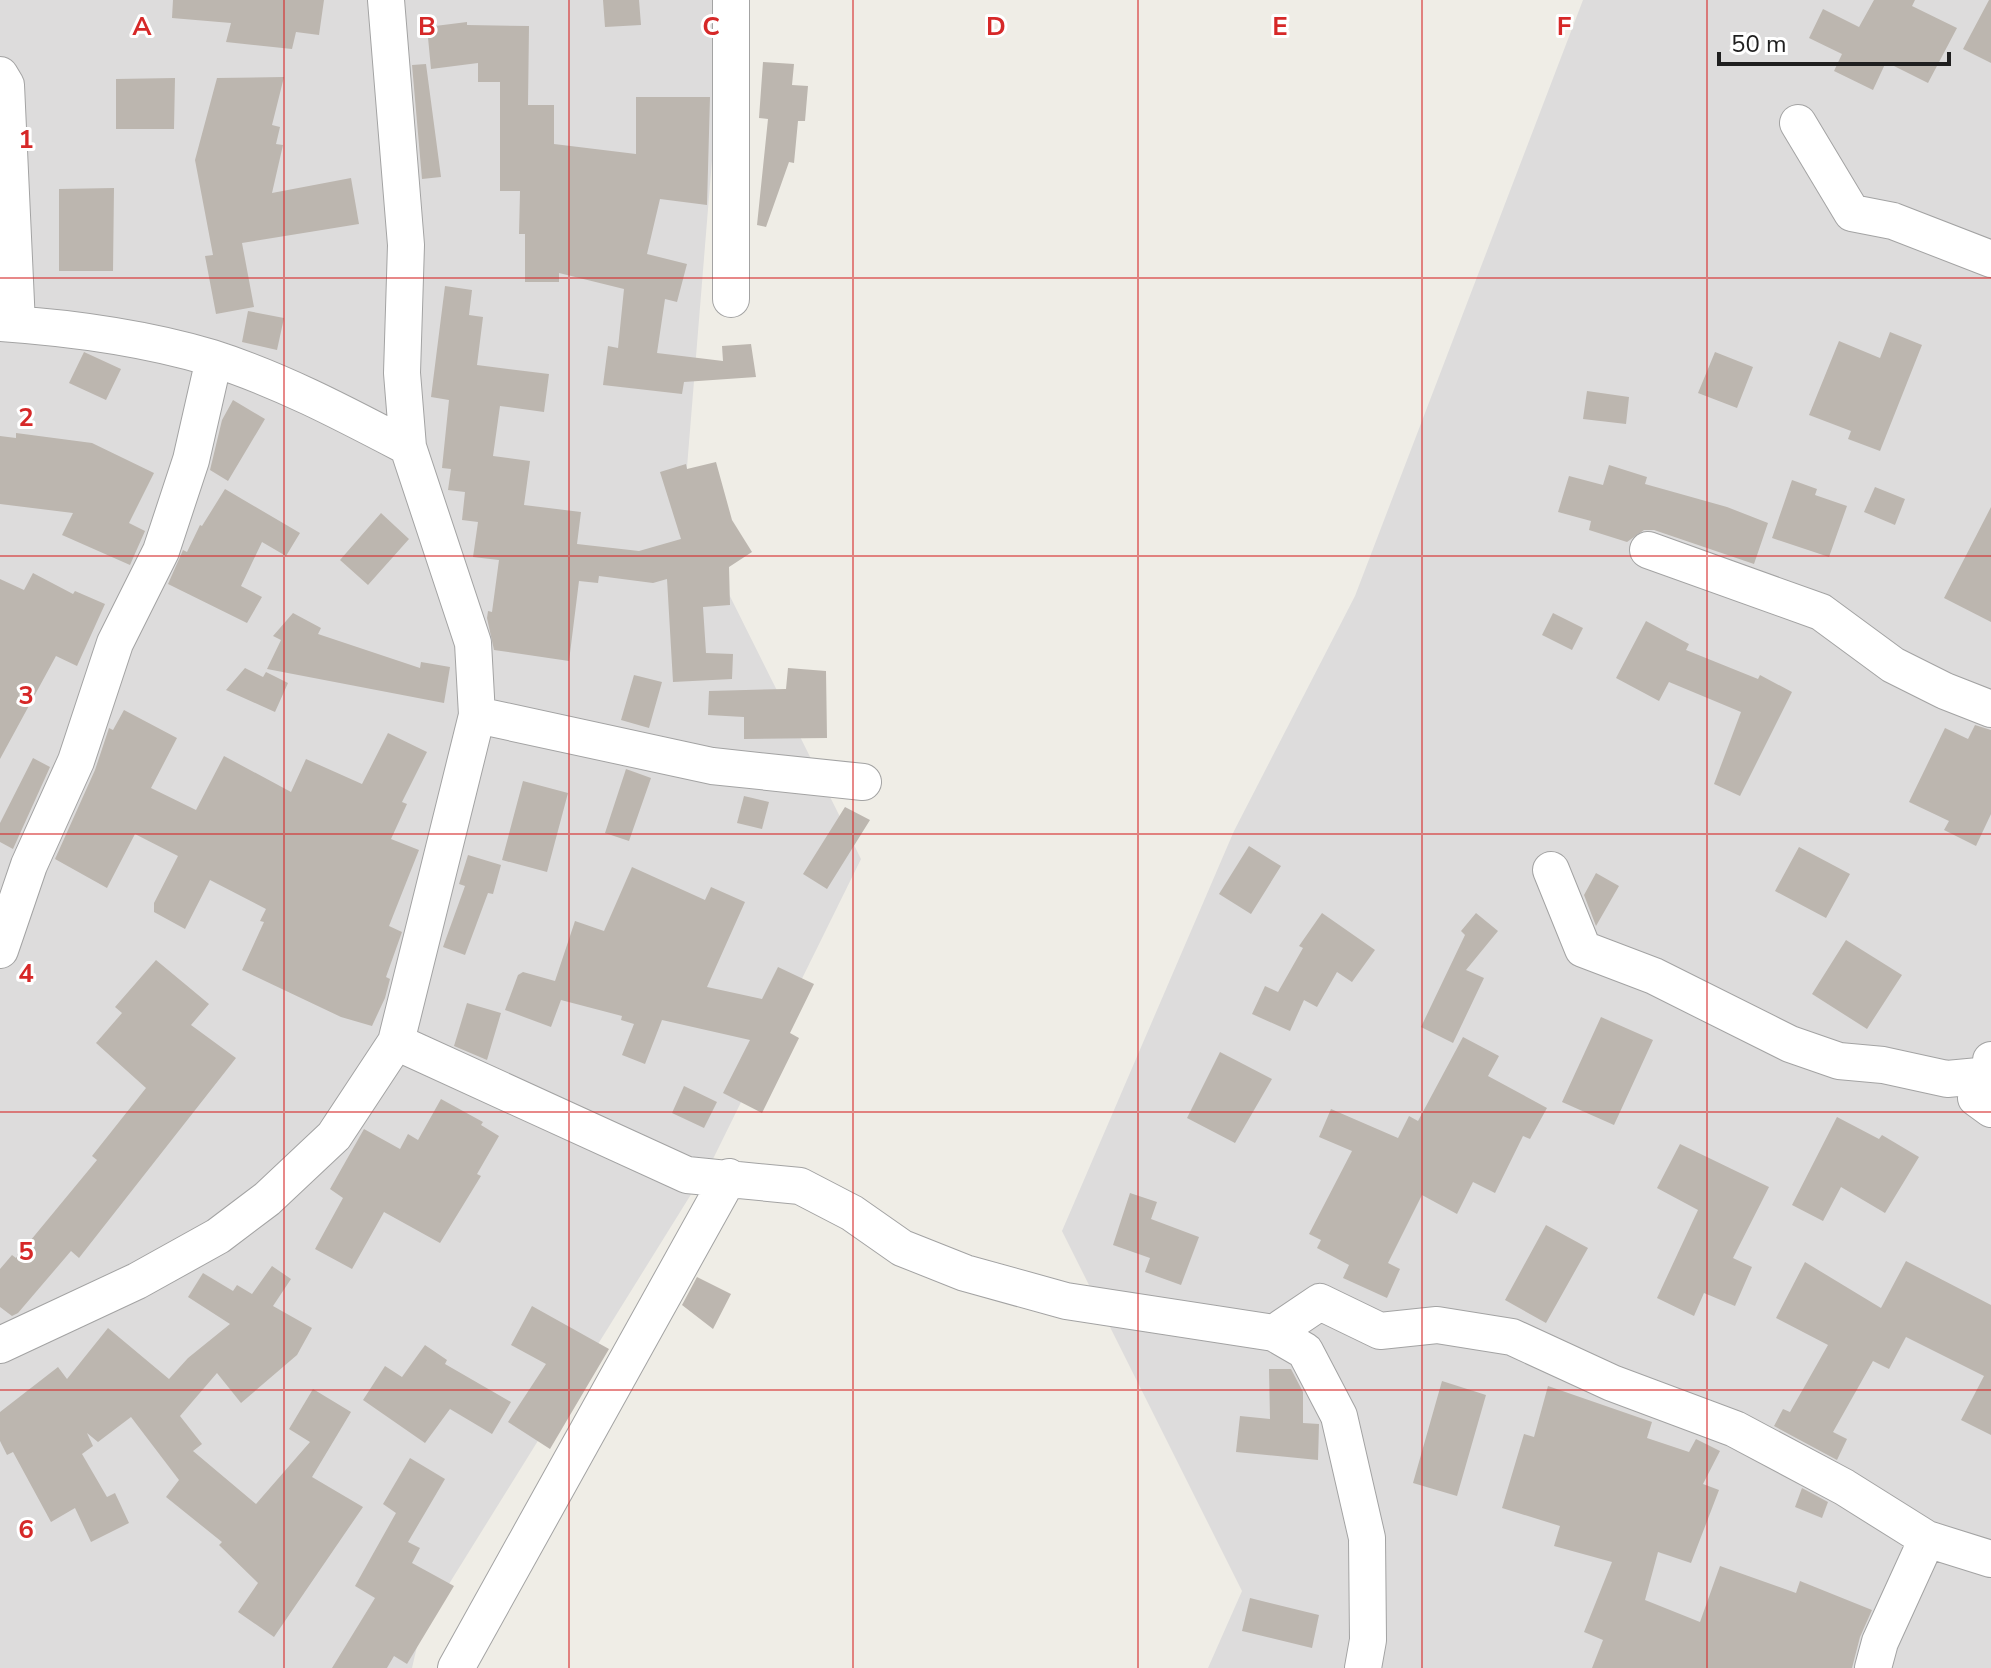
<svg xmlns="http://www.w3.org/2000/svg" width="1991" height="1668" font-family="'Nunito Sans',sans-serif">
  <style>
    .residential { fill: #dddcdc }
    .building { fill: #bcb6af }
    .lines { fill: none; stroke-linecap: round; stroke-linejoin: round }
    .minor-casing { stroke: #a3a3a3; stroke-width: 38 }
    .minor { stroke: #fff; stroke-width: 36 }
    .grid { fill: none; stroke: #d62828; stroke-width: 2; stroke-opacity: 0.55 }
    .grid-label { font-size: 26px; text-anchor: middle; font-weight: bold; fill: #d62828; stroke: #fff; stroke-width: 6; stroke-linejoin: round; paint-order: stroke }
  </style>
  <rect width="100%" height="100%" fill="#efede6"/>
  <!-- residential -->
  <path class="residential" d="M0,0H725L684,504L861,859L713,1159L421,1629L412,1668H0Z
    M1583,0H1991V1668H1208L1242,1591L1062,1231L1234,831L1355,596Z"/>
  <!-- building -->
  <path class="building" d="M173,0H324L319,35L296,32L292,49L226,42L231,23L172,18Z
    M603,0H639L641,25L605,27Z
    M1874,0H1915L1912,6L1957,28L1928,83L1886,62L1873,90L1834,71L1842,54L1809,38L1823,9L1859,27Z
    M1989,0H1991V63L1963,49Z
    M467,22V25L529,26L528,105H554V144L636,154V97H710L707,205L660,199L647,254L687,264L677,302L665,299L657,353L723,361L722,346L751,344L756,377L684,382L682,394L603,385L608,346L618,348L624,289L559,273V282H525V234H519L520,191H500V82H478V63L431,69L427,27Z
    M763,62L794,64L792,85L808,86L805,121H798L794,163L789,162L766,227L757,225L768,119L759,118Z
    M426,64L441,177L422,179L412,65Z
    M284,77L272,125L280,127L276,144L283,145L272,193L351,178L359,224L242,243L254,307L216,314L205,256L213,255L195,160L217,78Z
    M175,78L174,129H116V79Z
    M114,188L113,271H59V189Z
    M445,286L472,290L469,315L483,317L477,365L549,374L544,412L500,406L493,456L530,461L524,505L581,512L577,544L639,551L681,539L660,472L686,464L687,469L716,462L732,520L752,552L729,567L730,605L703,607L706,653L733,654L732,679L673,682L667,579L653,583L599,576L598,583L579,581L569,661L494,650L487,618L488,611L492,612L499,560L473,557L478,522L462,520L465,492L448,490L451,469L442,468L449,400L431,397Z
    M248,311L284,318L277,350L242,342Z
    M1890,332L1922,345L1880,451L1848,439L1851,431L1809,415L1839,341L1880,358Z
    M84,352L121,369L106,400L69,383Z
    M1715,352L1753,367L1737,408L1698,393Z
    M1587,391L1629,397L1626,424L1583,419Z
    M233,400L265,419L228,481L210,470L222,420Z
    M16,433L92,443L154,473L129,523L145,531L130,565L62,535L73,513L0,504V436L16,438Z
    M1609,465L1647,477L1645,484L1727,507L1768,523L1754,564L1654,530H1644L1627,542L1589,530L1591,521L1558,512L1569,476L1603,485Z
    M1792,480L1817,489L1815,495L1847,506L1829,557L1772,538Z
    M1875,487L1905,499L1895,525L1864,512Z
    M225,489L300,533L286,556L262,542L241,586L262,597L247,623L168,584L183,550L187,552L200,525L202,526Z
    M1991,507V622L1944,598Z
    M381,513L409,539L368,585L340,560Z
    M33,573L73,594L75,591L105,604L77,666L56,656L0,759V579L24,590Z
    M293,613L321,628L318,634L420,668L421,662L450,667L444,703L267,669L281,640L273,636Z
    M1553,613L1583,628L1572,650L1542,635Z
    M1646,621L1689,644L1686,650L1758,679L1760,675L1792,692L1740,796L1714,784L1741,712L1669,682L1659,701L1616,678Z
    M245,668L263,677L266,672L288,683L275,712L226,690Z
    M788,668L826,671L827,738L744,739V717L708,715L709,691L786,689Z
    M634,675L662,682L649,728L621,720Z
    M124,710L177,738L151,788L196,810L224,756L291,792L306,759L362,784L388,733L427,752L402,802L407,804L391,839L419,850L389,926L402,932L386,977L390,979L385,998L372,1026L341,1017L242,970L264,922L260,921L266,909L210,880L185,929L154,912V903L178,856L135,834L107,888L55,859L95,770L109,728L113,730Z
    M1975,725L1991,730V814L1976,846L1944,830L1949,821L1909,802L1945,728L1968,739Z
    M33,758L50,767L13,849L0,842V823Z
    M626,769L651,778L629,841L605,833Z
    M523,781L568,793L547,872L502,860Z
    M744,796L769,802L762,829L737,823Z
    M845,807L870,820L827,889L803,874Z
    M1249,846L1281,866L1251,914L1219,894Z
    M1799,847L1850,874L1826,918L1775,891Z
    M468,855L501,865L493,894L488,893L465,955L443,947L465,886L459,884Z
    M632,867L705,900L711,887L745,902L707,987L762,999L778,967L814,984L790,1033L799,1038L762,1113L723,1093L750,1040L662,1020L645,1064L622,1055L634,1024L621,1020L622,1016L561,1000L551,1027L505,1010L518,975L523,972L555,981L575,921L604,931Z
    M1596,873L1619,886L1596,926L1584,895Z
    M1322,913L1375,950L1352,982L1337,972L1317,1007L1304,1000L1290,1031L1252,1014L1265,986L1278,992L1303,948L1299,946Z
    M1476,913L1498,931L1466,970L1484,978L1453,1043L1421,1027L1465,935L1461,931Z
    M1846,940L1902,975L1867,1029L1812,994Z
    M156,960L209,1004L191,1025L236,1058L79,1258L71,1251L18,1313L12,1316L0,1307V1269L12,1255L16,1258L97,1160L92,1156L146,1088L96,1043L122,1013L115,1007Z
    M467,1003L501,1013L487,1060L454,1046Z
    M1601,1017L1653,1040L1614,1125L1562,1102Z
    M1463,1037L1499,1056L1488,1076L1547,1108L1530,1139L1523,1136L1495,1193L1473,1182L1457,1214L1422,1195L1388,1263L1400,1269L1387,1298L1343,1278L1349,1265L1317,1248L1321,1240L1309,1234L1352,1151L1319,1137L1331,1109L1398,1138L1409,1116L1418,1121Z
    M1220,1052L1272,1079L1235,1143L1187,1118Z
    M684,1086L717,1102L704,1128L672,1113Z
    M441,1099L483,1122L481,1125L499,1136L477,1174L481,1176L440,1243L384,1212L352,1269L315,1249L343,1198L330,1189L364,1129L400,1149L408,1134L418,1140Z
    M1837,1117L1879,1139L1882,1135L1919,1157L1885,1213L1841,1187L1823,1221L1792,1205Z
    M1680,1144L1769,1187L1733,1258L1752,1267L1735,1306L1704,1293L1694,1316L1657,1298L1698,1210L1657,1188Z
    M1130,1193L1157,1202L1151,1219L1199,1237L1181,1285L1145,1272L1150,1258L1113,1245Z
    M1546,1225L1588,1248L1546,1323L1505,1300Z
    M1906,1261L1991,1305V1435L1961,1420L1984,1376L1906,1337L1889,1369L1873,1361L1833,1432L1847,1439L1837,1460L1774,1426L1783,1409L1790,1412L1828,1345L1776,1318L1805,1262L1881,1308Z
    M272,1266L291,1279L273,1306L312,1328L297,1355L241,1403L217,1373L180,1416L202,1444L193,1451L256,1504L310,1442L289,1429L313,1389L351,1412L312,1477L363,1507L274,1637L238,1612L258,1583L219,1545L222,1542L166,1497L179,1480L131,1417L98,1442L87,1433L93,1446L82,1454L107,1497L115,1493L129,1523L91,1542L75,1508L51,1522L13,1452L7,1455L0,1441V1412L58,1367L67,1379L108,1328L169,1379L188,1358L230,1324L188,1297L203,1273L233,1291L237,1285L252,1294Z
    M697,1277L731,1294L713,1329L682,1305Z
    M532,1306L609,1349L550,1449L508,1422L546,1364L511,1345Z
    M425,1345L447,1360L445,1364L511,1402L492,1434L450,1409L425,1443L363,1400L385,1366L402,1377Z
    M1269,1369H1291L1303,1392V1423L1319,1424L1318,1460L1236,1452L1240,1416L1270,1419Z
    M1442,1381L1486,1395L1457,1496L1413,1483Z
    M1548,1386L1652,1422L1647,1438L1689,1452L1696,1439L1720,1451L1703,1484L1719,1490L1691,1563L1658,1552L1645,1600L1700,1622L1720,1566L1796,1593L1800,1581L1872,1610L1860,1637L1852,1668H1592L1603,1640L1584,1632L1612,1562L1554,1546L1560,1526L1502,1508L1524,1434L1534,1437Z
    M410,1458L445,1479L408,1542L420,1548L412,1563L454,1586L407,1664L394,1656L387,1668H332L375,1598L355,1586L396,1513L383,1504Z
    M1802,1488L1828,1502L1822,1518L1795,1507Z
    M1250,1598L1319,1615L1312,1648L1242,1631Z"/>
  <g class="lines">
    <defs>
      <path id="minor" d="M731,0V299
        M0,75L6,85L17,324
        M1798,123L1852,213L1893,221L1991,259
        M0,323C72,328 142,337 212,358C281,380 345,414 408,447
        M1648,550L1821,612L1893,665L1945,691L1991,709
        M477,715L712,766L863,782
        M1551,870L1583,949L1654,976L1790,1044L1839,1061L1883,1065L1947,1079L1990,1075
        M0,950L29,865L76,761L115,643L161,551L191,460L214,359
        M396,1042L687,1175L800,1186L852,1213L902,1248L965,1273L1066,1301L1274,1333L1305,1351L1339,1416L1367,1538L1368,1640L1363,1668
        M1991,1060L1990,1075L1976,1098L1991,1109
        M1274,1333L1320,1302L1380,1331L1437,1325L1512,1337L1612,1383L1735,1429L1844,1487L1927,1539L1991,1559
        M0,1345L137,1281L218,1236L267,1199L334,1136L396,1042L477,715L473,643L408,447L402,373L406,245L386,0
        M456,1668L729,1177
        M1873,1668L1880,1642L1927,1539"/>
    </defs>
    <!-- minor casing -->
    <use href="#minor" class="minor-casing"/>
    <!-- minor -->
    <use href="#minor" class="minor"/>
  </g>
  <!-- grid -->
  <path class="grid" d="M284,0V1668M569,0V1668M853,0V1668M1138,0V1668M1422,0V1668M1707,0V1668M0,278H1991M0,556H1991M0,834H1991M0,1112H1991M0,1390H1991"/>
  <g class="grid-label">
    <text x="142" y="35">A</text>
    <text x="427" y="35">B</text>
    <text x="711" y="35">C</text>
    <text x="996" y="35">D</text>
    <text x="1280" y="35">E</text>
    <text x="1564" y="35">F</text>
    <text x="26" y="148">1</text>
    <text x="26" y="426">2</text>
    <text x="26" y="704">3</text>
    <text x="26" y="982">4</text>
    <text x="26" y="1260">5</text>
    <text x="26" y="1538">6</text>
  </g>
  <!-- scale -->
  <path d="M1719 52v12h230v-12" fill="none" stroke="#1f1f1f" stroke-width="4"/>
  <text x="1731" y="52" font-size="24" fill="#1f1f1f" stroke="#ffffff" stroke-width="6" paint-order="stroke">50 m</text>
</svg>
